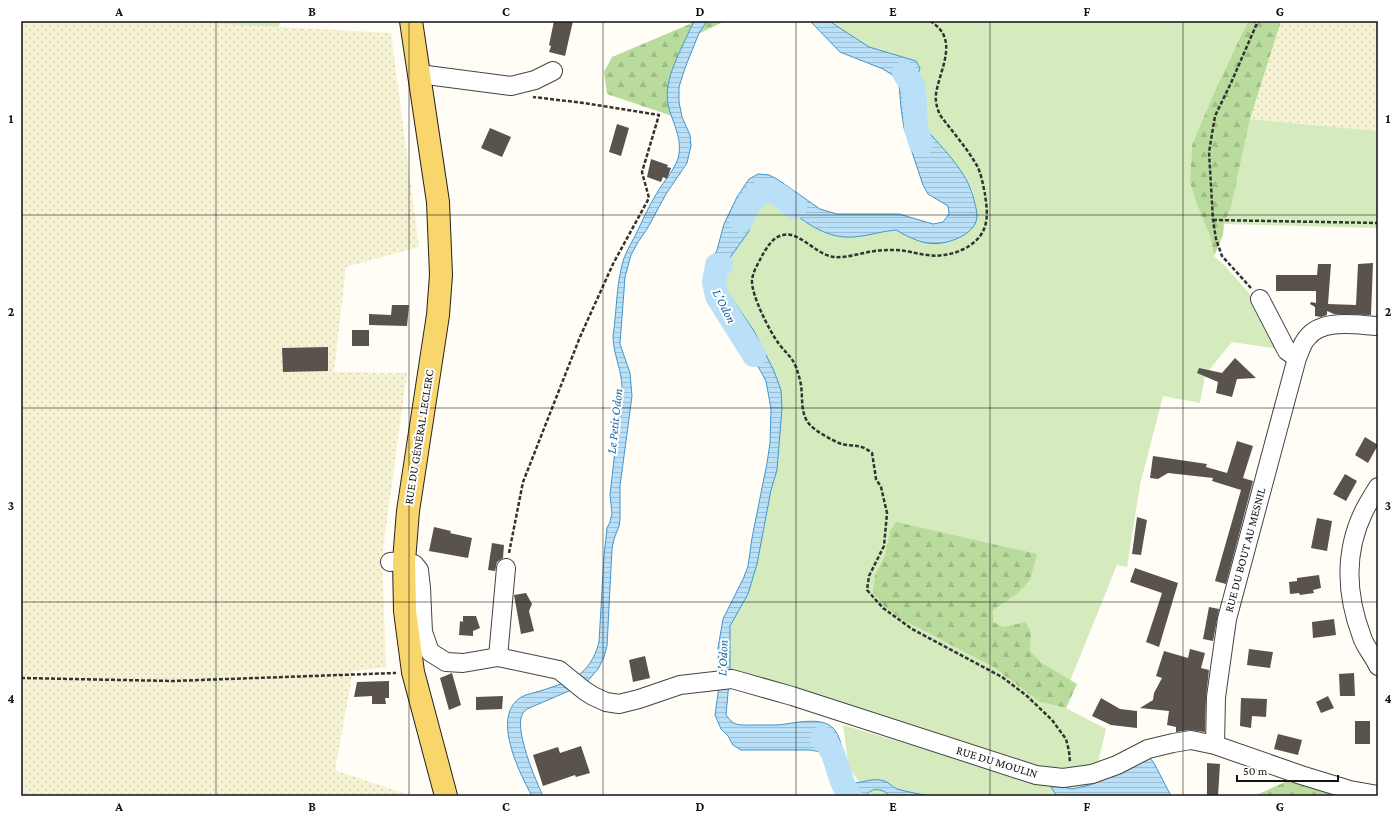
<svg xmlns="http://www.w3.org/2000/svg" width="1399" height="817" font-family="'Crimson Pro',serif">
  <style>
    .farmland { fill: url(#farmland-dots) }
    .grass { fill: #d5ebbd }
    .forest { fill: url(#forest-firs) }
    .water { fill: url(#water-rules); stroke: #3f96cf }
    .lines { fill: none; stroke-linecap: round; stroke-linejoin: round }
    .river { stroke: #b9e0f7; stroke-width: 24 }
    .building { fill: #5a524d }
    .minor-casing { stroke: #444; stroke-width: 20 }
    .major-casing { stroke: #222; stroke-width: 24 }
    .path { stroke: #333; stroke-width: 2.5; stroke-dasharray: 4 2; stroke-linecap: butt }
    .minor { stroke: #fff; stroke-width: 18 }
    .major { stroke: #f9d66b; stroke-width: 22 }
    .grid { fill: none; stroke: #111; stroke-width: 1; stroke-opacity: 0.55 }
    .labels { text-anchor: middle; stroke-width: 4; stroke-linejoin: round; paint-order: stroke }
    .street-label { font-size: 12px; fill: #111; stroke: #fff }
    .water-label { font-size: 13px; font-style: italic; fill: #1768a6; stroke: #fff }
    .neatline { fill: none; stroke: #111; stroke-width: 1.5 }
    .grid-label { font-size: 13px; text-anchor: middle; font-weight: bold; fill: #111 }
  </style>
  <defs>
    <pattern id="farmland-dots" width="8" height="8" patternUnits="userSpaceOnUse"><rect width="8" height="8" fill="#f6f3d4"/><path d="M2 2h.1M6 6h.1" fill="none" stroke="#d2cfb5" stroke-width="1.8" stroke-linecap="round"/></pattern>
    <pattern id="forest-firs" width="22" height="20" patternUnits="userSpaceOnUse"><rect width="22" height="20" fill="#b9dc9c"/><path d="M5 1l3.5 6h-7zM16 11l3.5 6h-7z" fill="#9ebc85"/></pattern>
    <pattern id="water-rules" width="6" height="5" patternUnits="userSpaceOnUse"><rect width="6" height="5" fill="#b9e0f7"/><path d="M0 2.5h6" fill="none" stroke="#9ebfd3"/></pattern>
  </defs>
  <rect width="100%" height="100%" fill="#fffdf5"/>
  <!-- farmland -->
  <path class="farmland" d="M21,21H174L391,33L419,247L346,267L334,372L407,373L382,557L386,667L353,671L335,770L413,796H21Z
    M1281,21H1378V131L1250,119Z"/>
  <!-- grass -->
  <path class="grass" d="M174,21H280L279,27Z
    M829,21H1248L1213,95L1192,145L1190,182L1197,205L1210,236L1214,256L1226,267L1249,293L1278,349L1232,342L1205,375L1200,403L1163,396L1140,485L1127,567L1117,565L1070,681L1042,663L1030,651L1031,633L1004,627L993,622L992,610L1017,594L890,531L885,555L875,575L903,620L993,667L1040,702L1066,708L1106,729L1097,767L1042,768L730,670V626L748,594L757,564L771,490L777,470L782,408L781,390L774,371L754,331L729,294L724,283V272L729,259L749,231L757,196L759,191L765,189C791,210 818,240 854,237C868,236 882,231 896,230C920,244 931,246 958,239L974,200L973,191L953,160L920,123L914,110L916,81L920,68L916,61L869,47Z
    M1250,119L1378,131V228L1224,224L1231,207Z
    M843,725L1008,774L1099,781L1101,796H871L849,769Z"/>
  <!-- forest -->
  <path class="forest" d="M691,21H725L686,40L669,80L668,104L672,116L607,94L604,72L612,57L690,24Z
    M1248,21H1281L1250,119L1231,207L1224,224L1223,235L1214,256L1210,236L1197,205L1190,182L1192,145L1213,95Z
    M896,522L1037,554L1030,580L1017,594L993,610V622L1004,627L1026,622L1031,633L1030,651L1042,663L1077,684L1066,708L1040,702L993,667L903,620L885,607L873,592L875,575L885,555L890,531Z
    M1294,778L1344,796H1254Z"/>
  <!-- water -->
  <path class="water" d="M695,21H707L699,33L685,68L679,87V102L682,117L690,135L691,146L687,163L666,194L647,229L638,242L631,255L625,277L620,344L630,373L632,396L620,486V519L619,526L614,539L612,549L607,646L604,657L598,669L585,684L527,709C527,709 523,713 523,713C513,728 536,781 543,796H532C520,774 491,717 520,698C525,694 534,693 540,691C571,681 590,676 599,642L604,556L607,528L610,522L612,513L610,495L622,388C622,370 613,354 613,336C617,310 616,283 624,258C627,251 631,243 635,236C642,222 648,207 657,193C664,180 677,168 679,154C682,136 671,120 668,104C663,79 682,49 691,27Z
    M810,21H829L869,47L916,61L920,68C916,79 912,98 914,110C916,122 926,129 933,137C949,155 969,176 974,200C976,209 979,216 975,224C969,235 954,241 942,243C925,246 910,238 896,230C882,231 868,236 854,237C818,240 791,210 765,189L760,191L757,196L749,231L729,259L724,272V283L729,294L754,331L774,371L781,390L782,408L777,470L771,490L757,564L748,594L730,626V671L726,715C728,717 730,720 732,722C738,726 746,725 753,725C761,725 769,725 777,725C792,724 822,715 834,729C845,742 842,768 853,783C864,783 873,777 884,781C889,782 892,787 897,789C908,792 919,794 930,796H890C883,789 872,786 866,796H854C848,784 839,764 828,756C823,752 816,751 810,750H741L733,745L728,736L721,729L715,715L719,686L718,648L723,619L744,577L748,566L752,538L767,463L770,443L771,409L766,381L760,370L724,305L713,288L712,260L717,250L724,224L737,197L749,179L758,174L769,175L777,179L820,209L837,214H899L933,224L943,222L949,214L948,206L928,194L923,185L904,128L901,108L899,84L894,76L883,69L840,52Z
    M1147,754L1154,763L1171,796H1057L1049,784L1072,789L1090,785L1138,765Z"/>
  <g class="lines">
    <!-- river -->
    <path class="river" d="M904,73L914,87L916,128L921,144
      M741,221C747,206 758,183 777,194C783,197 789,203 795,207
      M721,265H717L714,282L717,296L754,355
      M822,738C839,754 836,778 850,796"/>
  </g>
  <!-- building -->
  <path class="building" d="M554,21H573L565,56L549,52L551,46L549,45Z
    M617,124L629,128L621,156L609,152Z
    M490,128L511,137L502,157L481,148Z
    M651,159L668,165L667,167L671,168L667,179L663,177L661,182L647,177Z
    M1373,263L1371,315L1334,314L1327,311V315L1321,317L1315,316V307L1310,304L1311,302L1316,303V291H1276V275H1317L1318,264H1331L1328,304L1356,305L1358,264Z
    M392,305H409L407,326L369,325V314L391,315Z
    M352,330H369V346H352Z
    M328,347V371L283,372L282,348Z
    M1235,358L1256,378L1237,379L1232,397L1216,393L1218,382L1197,373L1199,368L1222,373Z
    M1365,437L1378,445L1368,463L1355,455Z
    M1237,441L1253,446L1243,478L1253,481L1226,584L1215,581L1241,490L1212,481L1213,478L1168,473L1158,479L1150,478L1153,456L1207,464L1206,467L1227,473Z
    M1345,474L1357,481L1346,501L1333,494Z
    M1137,517L1147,520L1141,555L1132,554Z
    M1317,518L1332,521L1327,551L1311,548Z
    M434,527L451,531L450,533L472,538L468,558L429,551Z
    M492,543L504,545L503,558L497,562L495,571L488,570Z
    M1135,568L1178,583L1159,647L1146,642L1162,593L1130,582Z
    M1319,575L1321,588L1313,590L1314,593L1300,595L1299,593L1290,594L1289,582L1297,581V578Z
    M526,593L532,604L529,611L534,631L521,634L514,595Z
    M1209,607L1219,609L1213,641L1203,639Z
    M463,616H476L480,628L473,631V636L459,635L460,621L463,622Z
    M1334,619L1336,635L1313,638L1312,622Z
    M1190,649L1205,653L1201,668L1209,670L1206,697L1205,732L1190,730L1176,732V727L1167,725L1169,711L1140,708L1153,700L1154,693L1162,678L1156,676L1164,651L1188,658Z
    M1249,649L1273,652L1270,668L1247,665Z
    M645,656L650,678L633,682L629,660Z
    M452,673L461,705L449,710L440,678Z
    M1354,673L1355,696H1340L1339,674Z
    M389,681V698H385L386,704H372V696L354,697L357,682Z
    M503,696L502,709L476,710V697Z
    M1328,696L1334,708L1321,713L1316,702Z
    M1101,698L1120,709L1137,711V728L1111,725L1092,716Z
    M1241,698L1267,699L1266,717L1252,716L1251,728L1240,726Z
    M1355,721H1370V744H1355Z
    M1278,734L1302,740L1298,755L1274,749Z
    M581,746L590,773L576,777L575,775L543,786L533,755L558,747L560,753Z
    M1207,763L1220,764L1218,796H1207Z"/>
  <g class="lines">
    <defs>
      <path id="minor" d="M419,74L511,86L535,80L553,71
        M1260,299L1287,351L1297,358
        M1378,487C1373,495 1368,503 1364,511C1344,552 1346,595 1362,637C1365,647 1374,656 1378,666
        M390,562L404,561L414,564L419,570L421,588L423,632L430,652L446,662L463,663L498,657L559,670L585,691L593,696L606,702L619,704L639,699L680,685L732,679L792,696L1036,775L1063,778L1092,774L1117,765L1148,749L1173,743L1191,740L1215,745L1301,775L1350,790L1378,795
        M498,657L506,568
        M1215,745L1216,697L1227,619L1297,358C1300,352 1302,343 1307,338C1322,318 1356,325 1378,326"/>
      <path id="major" d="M411,21L438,202L441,275L438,315L408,511L404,561L405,611L413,672L446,796"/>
    </defs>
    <!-- minor casing -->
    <use href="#minor" class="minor-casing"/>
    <!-- major casing -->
    <use href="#major" class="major-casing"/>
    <!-- path -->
    <path class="path" d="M930,21C960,39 940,68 936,94C935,101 937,108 940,115C952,131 966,147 976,164C981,172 983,185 985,194C986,203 988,213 986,222C983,242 961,253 944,255C926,258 911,250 894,250C887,250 881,250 875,251C861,253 847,258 834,257C816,255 800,231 783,235C773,237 768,246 763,254C759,262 753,271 752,280C751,295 770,332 779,344C785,352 792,357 796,367C798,373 800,379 801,385C803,399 800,414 810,425C817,432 830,439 839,443C853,448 858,442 872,453L875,472L876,479L881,487L887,513L884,546L869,576L867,590L883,608L912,629L1002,677L1027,696L1052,720L1066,739L1069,751L1070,762
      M1213,220L1378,223
      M1251,288L1222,256L1216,239L1213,220L1209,152L1215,116L1231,83L1258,21
      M509,553L523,482L580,337L613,264L649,198L642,172L659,115L584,103L533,97
      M21,678L172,681L396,673"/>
    <!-- minor -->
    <use href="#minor" class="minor"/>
    <!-- major -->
    <use href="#major" class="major"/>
  </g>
  <!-- grid -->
  <path class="grid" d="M216,21V796M409,21V796M603,21V796M796,21V796M990,21V796M1183,21V796M21,215H1378M21,408H1378M21,602H1378"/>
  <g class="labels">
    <!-- street labels -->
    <g class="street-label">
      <text transform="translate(419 437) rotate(-81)" y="4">RUE DU GÉNÉRAL LECLERC</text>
      <text transform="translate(1245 550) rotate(-75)" y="4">RUE DU BOUT AU MESNIL</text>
      <text transform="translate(997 762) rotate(17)" y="4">RUE DU MOULIN</text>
    </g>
    <!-- water labels -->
    <g class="water-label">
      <text transform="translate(725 306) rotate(63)" y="5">L'Odon</text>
      <text transform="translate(614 421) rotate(-84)" y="5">Le Petit Odon</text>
      <text transform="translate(722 658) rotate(-88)" y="5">L'Odon</text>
    </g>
  </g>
  <!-- border -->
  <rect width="1399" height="817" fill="none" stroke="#ffffff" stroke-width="44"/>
  <!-- scale -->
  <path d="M1237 775v6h101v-6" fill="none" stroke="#111111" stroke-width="2"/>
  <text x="1243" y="775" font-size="12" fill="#111111" stroke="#ffffff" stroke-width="3" paint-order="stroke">50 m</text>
  <rect x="22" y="22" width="1355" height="773" class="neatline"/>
  <g class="grid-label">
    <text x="119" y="16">A</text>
    <text x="312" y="16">B</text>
    <text x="506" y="16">C</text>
    <text x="700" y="16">D</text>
    <text x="893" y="16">E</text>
    <text x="1087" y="16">F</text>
    <text x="1280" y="16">G</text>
    <text x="11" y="123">1</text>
    <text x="1388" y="123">1</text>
    <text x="11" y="316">2</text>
    <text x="1388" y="316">2</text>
    <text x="11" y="510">3</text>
    <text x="1388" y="510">3</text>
    <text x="11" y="703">4</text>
    <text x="1388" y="703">4</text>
    <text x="119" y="811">A</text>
    <text x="312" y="811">B</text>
    <text x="506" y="811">C</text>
    <text x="700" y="811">D</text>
    <text x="893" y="811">E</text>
    <text x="1087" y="811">F</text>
    <text x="1280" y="811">G</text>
  </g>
</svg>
